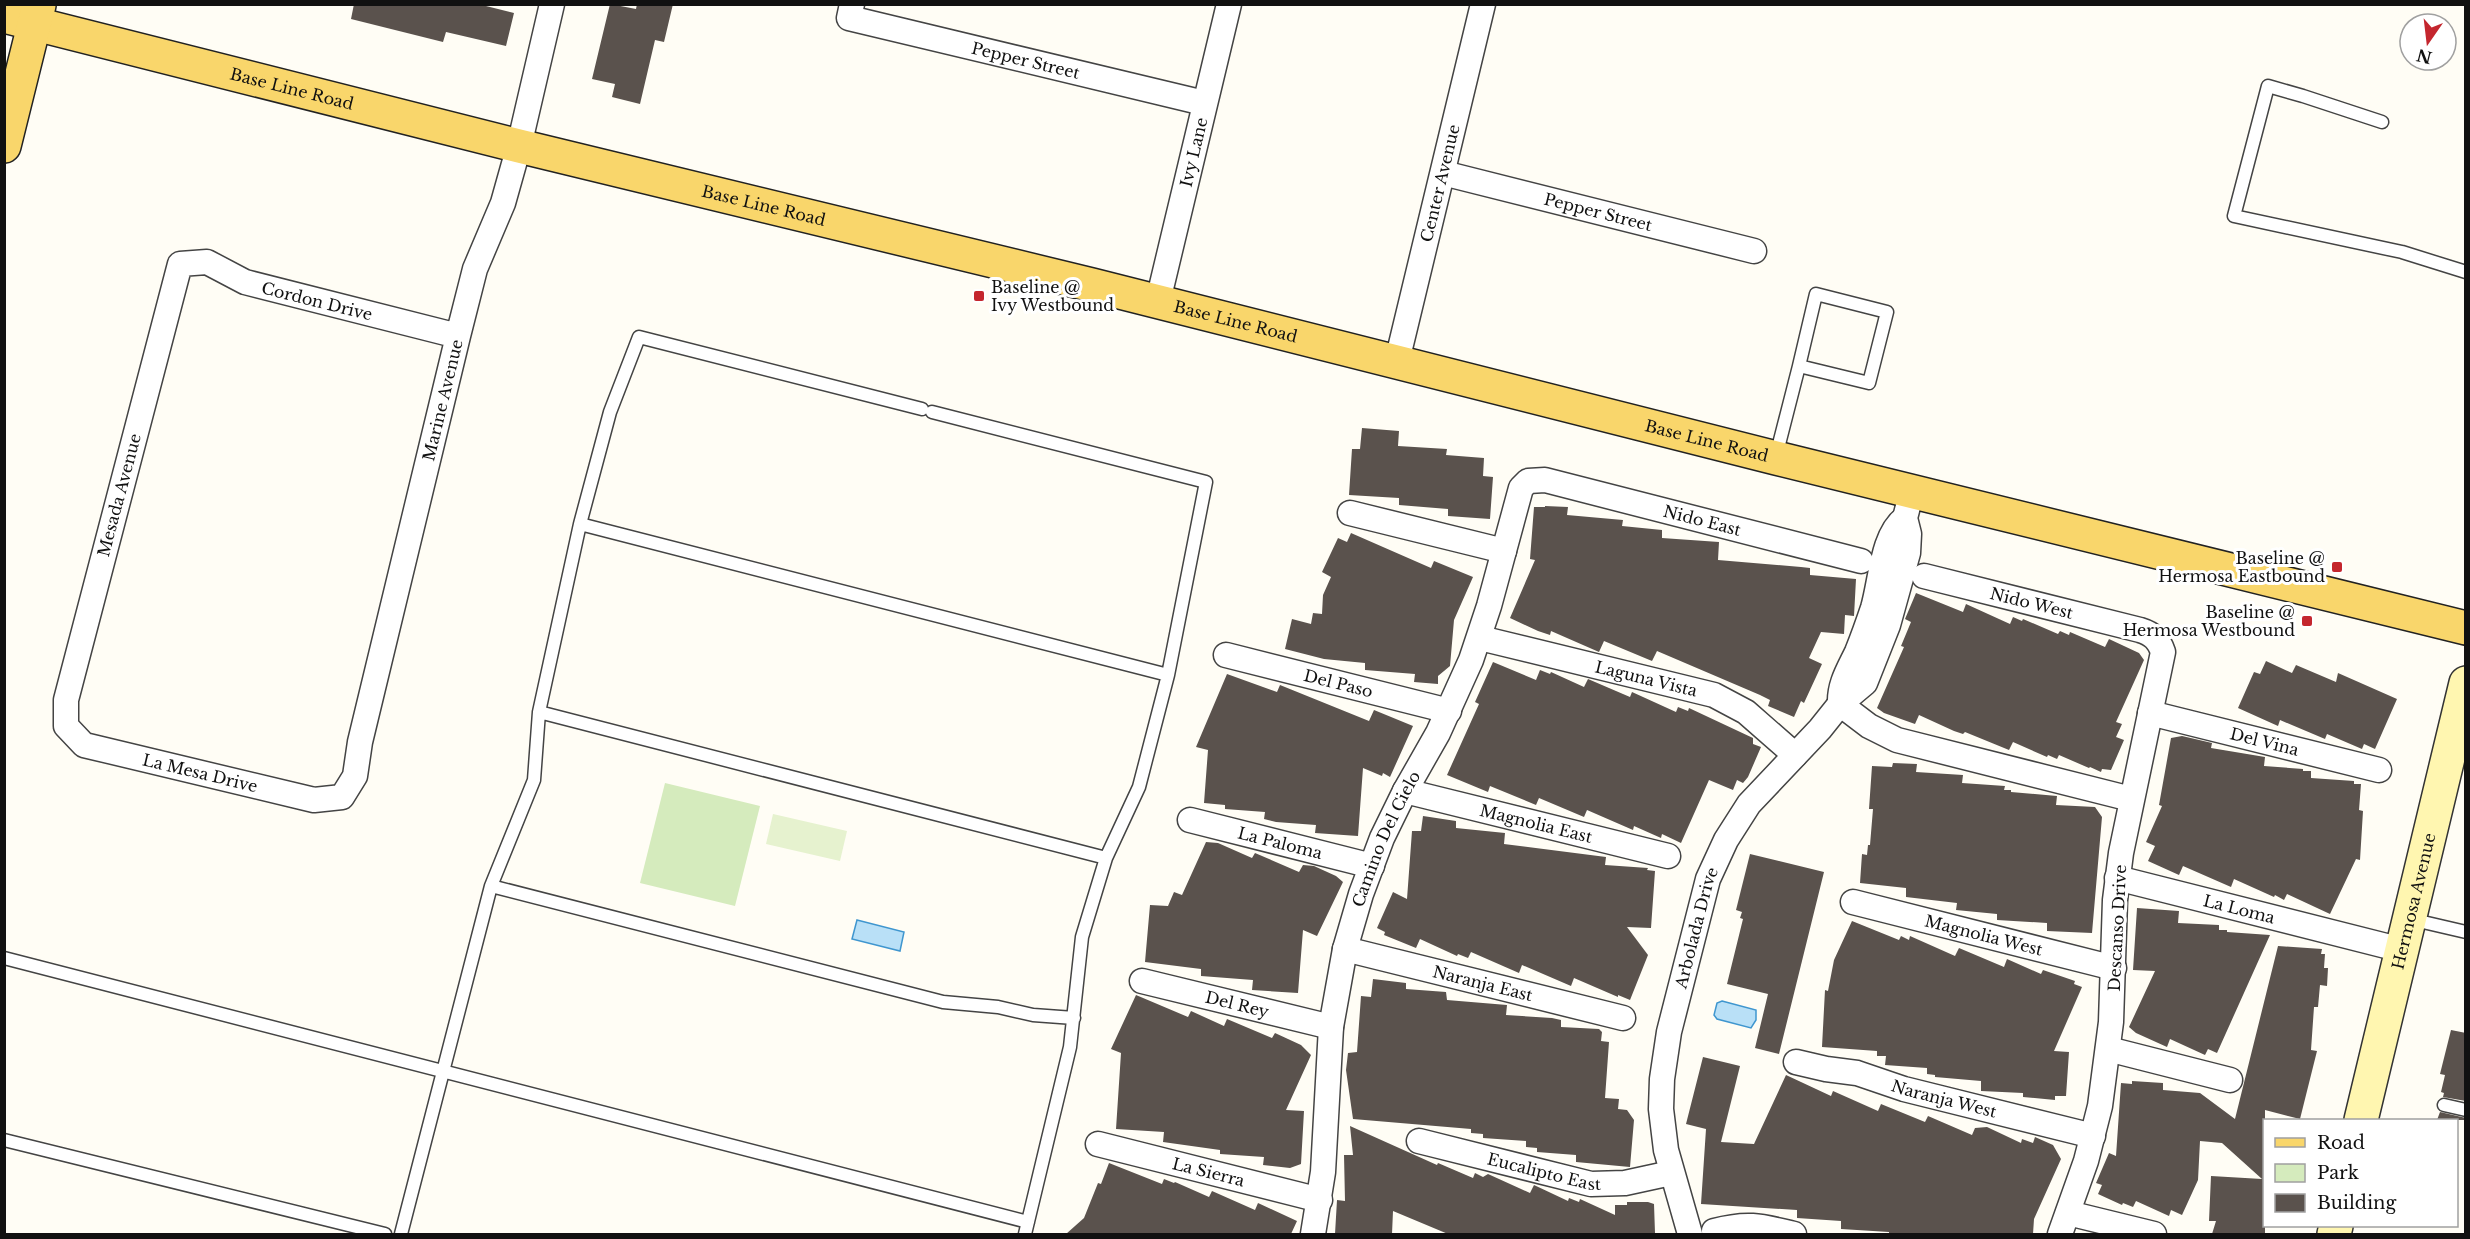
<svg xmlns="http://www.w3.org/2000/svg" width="2470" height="1239" font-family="'Libre Baskerville',serif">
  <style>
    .green { fill: #d5ebbd }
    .pitch { fill: #e6f2cf }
    .water { fill: #b9e0f7; stroke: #3f96cf; stroke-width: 1.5 }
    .building { fill: #5a524d }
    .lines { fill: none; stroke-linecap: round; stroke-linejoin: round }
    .lane-casing { stroke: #444; stroke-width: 15 }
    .street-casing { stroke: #444; stroke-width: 27 }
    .secondary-casing { stroke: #333; stroke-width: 36 }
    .primary-casing { stroke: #222; stroke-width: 36 }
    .lane { stroke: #fff; stroke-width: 12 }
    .street { stroke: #fff; stroke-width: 24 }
    .secondary { stroke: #fff6b0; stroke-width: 33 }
    .primary { stroke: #f9d66b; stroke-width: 33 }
    .poi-dot { fill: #c4262e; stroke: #fff; stroke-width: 2 }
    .labels { text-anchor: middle; stroke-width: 6; stroke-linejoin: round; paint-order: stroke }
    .street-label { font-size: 16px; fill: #111; stroke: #fff }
    .poi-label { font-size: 16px; fill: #111; stroke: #fff; text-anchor: end }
  </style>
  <rect width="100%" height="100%" fill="#fffdf5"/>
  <!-- green -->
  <path class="green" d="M665,783L760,806L735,906L640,883Z"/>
  <!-- pitch -->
  <path class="pitch" d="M773,814L847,831L840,861L766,844Z"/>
  <!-- water -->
  <path class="water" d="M857,920L904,932L900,951L852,939Z
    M1722,1001L1756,1010V1020L1751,1028L1717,1019L1714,1015L1717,1003Z"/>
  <!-- building -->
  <path class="building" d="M354,4H478L514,13L506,46L446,32L443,42L351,19Z
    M610,4L636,9L637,4H673L664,42L655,40L640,104L612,97L615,84L592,79Z
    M1362,428L1399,431L1398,446L1447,449L1446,455L1484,458L1483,476L1493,477L1490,519L1448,516V509L1399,505V498L1349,495L1352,449H1360Z
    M1545,506L1568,507L1567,515L1623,520L1622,526L1662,530V538L1719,542L1718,560L1801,567L1810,568V575L1856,579L1854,616L1845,615L1844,634L1821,632L1809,658L1822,664L1804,703L1801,701L1794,717L1768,706L1770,700L1760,695L1657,651L1652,661L1604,641L1599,652L1551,631L1550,635L1538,631L1510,618L1535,560L1530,559L1534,507H1545Z
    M1351,533L1431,568L1434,561L1473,577L1454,620L1450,666L1438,676V684L1414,682L1415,674L1365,670V663L1324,659L1285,649L1292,619L1311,624L1313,613L1322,614L1323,595L1331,577L1322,572L1338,538L1347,542Z
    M1916,593L1963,612L1966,604L2010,624L2013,617L2022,621L2023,619L2058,634L2060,631L2069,635L2070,632L2105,647L2109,639L2139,653L2144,660L2116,722L2122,724L2116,737L2124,740L2111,770L2102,769L2101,772L2090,767L2089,768L2059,755L2057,759L2048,755L2047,757L2013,742L2009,750L1965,732L1963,734L1954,731L1919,715L1915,724L1884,713L1877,708L1904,647L1901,646L1911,622L1905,619Z
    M2266,661L2292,673L2296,665L2336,682L2338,673L2397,699L2375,749L2364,744L2362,749L2327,734L2325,739L2280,720L2278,726L2238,708L2254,672L2260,674Z
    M1493,662L1536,680L1540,670L1550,674L1551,672L1584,687L1588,679L1630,697L1632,692L1676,712L1678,707L1688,711L1689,708L1753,738V744L1761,747L1748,777L1743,783L1737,780L1733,790L1709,780L1681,843L1662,834L1661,838L1634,826L1633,830L1587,810L1584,817L1539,798L1536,805L1490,786L1488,792L1447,775L1479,704L1475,702Z
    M1227,674L1277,692L1280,685L1369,721L1374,710L1413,726L1390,777L1383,773L1382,776L1363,768L1358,836L1315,833L1316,825L1276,822L1264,819L1265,812L1225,809V805L1204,803L1208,750L1196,747Z
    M2182,736L2212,743L2211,748L2265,757L2264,766L2303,769V771H2311V778L2354,781V784H2361L2359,810L2363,811L2360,860L2356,859L2330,914L2287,894L2284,900L2275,895L2274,897L2234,879L2231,887L2183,866L2179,875L2148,861L2155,846L2146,842L2162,806L2159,805L2171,738Z
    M1893,763L1917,764L1916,772L1963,775L1962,783L2005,786L2004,790H2011V792L2057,796L2056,805L2095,807L2102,817L2092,933L2047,931V923L1997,920V914L1956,910L1957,903L1906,897V888L1860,883L1862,854L1867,855L1868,845H1870L1873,809H1869L1872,766L1892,767Z
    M1423,816L1456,821V828L1505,833L1504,844L1606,857L1605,865L1648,868L1647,870L1655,871L1651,928L1627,927L1648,955L1630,1000L1618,995V997L1574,978L1571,986L1522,965L1519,973L1471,952L1468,958L1458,954L1457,956L1420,939L1416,948L1384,935L1385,932L1377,928L1393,892L1407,899L1412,831H1421Z
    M1206,842L1218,843L1252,858L1255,853L1299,872L1303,865L1314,866L1336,876L1343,882L1317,936L1303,930L1298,993L1252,990L1253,980L1201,976V969L1145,962L1150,905L1168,906L1174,892L1182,895Z
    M1750,854L1824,872L1779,1054L1755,1048L1768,994L1727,984L1743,919L1740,918L1742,912L1736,910Z
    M2137,908L2179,911L2178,923L2219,925V930H2227V932L2270,935L2217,1053L2208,1049L2205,1055L2170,1039L2167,1047L2136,1033L2129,1027L2155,971L2133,970Z
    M1852,921L1899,940L1901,936L1909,940L1910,936L1955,956L1959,948L2004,967L2007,959L2041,974L2043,970L2075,981L2074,984L2082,987L2054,1051L2069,1052L2066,1096H2055V1100L2023,1097V1093L1981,1091V1081L1935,1077V1075L1927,1074V1068L1885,1065L1886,1056H1877V1051L1822,1047L1825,990L1828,991L1834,960Z
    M2278,946L2322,949L2321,954H2325L2324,968H2328L2327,986L2320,985L2318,1007H2314L2311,1050L2317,1051L2300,1119L2265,1110V1234H2212L2216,1221H2209L2211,1176L2262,1179L2222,1143L2200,1141L2198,1180L2182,1215L2171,1210L2169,1216L2136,1201L2133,1207L2123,1203L2122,1205L2098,1194L2102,1185L2096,1183L2109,1153L2116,1156L2121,1083L2132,1084V1081L2163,1083V1090L2200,1093L2235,1119Z
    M1373,979L1406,983V989L1446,992L1447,1000L1507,1005L1506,1015L1552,1018L1561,1020V1027L1599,1029L1602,1032L1601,1041L1609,1042L1605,1098L1619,1099L1618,1109L1627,1110L1634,1120L1630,1167L1576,1162V1155L1537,1152V1148L1526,1147V1141L1483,1138V1134L1471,1133V1129L1353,1119L1346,1070L1348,1053L1357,1052L1361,996L1371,997Z
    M1136,995L1188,1017L1191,1011L1224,1026L1227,1019L1272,1038L1275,1033L1301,1045L1311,1055L1286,1110L1304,1111L1301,1164L1290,1168L1263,1165L1264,1157L1220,1154V1150L1163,1142L1164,1132L1116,1129L1121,1053L1111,1049Z
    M2451,1030L2466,1033V1101L2443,1097L2444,1093L2441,1092L2445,1075L2440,1074Z
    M1703,1057L1740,1066L1721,1142L1754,1144L1786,1075L1831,1096L1833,1091L1878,1111L1881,1104L1925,1122L1928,1116L1972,1135L1975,1128L1987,1127L2021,1143L2022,1139L2033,1143L2035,1137L2053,1145L2061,1159L2034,1219L2033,1234H1889V1232L1841,1229V1221L1797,1218V1210L1701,1204L1706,1129L1686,1124Z
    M2440,1112L2466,1118V1120H2437Z
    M1350,1126L1437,1165L1438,1163L1473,1178L1475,1173L1483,1177L1488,1174L1530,1193L1534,1185L1568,1201L1569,1198L1579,1202L1580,1199L1615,1215V1205H1627V1202H1648L1654,1204L1655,1233L1658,1234H1448L1393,1211L1392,1234H1335L1337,1200L1345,1201L1344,1155H1353Z
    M1109,1163L1162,1184L1164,1179L1174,1183L1175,1182L1209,1197L1212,1191L1255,1210L1258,1203L1297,1221L1291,1234H1066L1084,1218L1098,1183L1101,1184Z"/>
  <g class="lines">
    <defs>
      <path id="lane" d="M2382,122L2303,96L2268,86L2234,216L2402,252L2466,272
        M932,412L1206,482L1168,675L1139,787L1106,858L1082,937L1070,1047L1025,1234
        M1776,456L1799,366L1869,383L1887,312L1816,294L1799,366
        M580,524L1168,675
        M539,712L1106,858
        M491,886L943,1002L998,1007L1033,1015L1074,1018
        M2410,919L2466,932
        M4,958L1028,1222
        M2444,1105L2466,1110
        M4,1140L385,1234
        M401,1234L491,886L534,780L539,712L580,524L610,412L639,337L922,409"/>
      <g id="street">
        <path id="s1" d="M852,4L849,18L1204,103"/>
        <path id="s2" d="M1443,173L1754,251"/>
        <path id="s3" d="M1158,301L1229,4"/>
        <path id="s4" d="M458,336L245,282L207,262L180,264L66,700V726L84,745L314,800L342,797L355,776L360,742L458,336L475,269L503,203L519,146L552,4"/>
        <path id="s5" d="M1397,361L1483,4"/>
        <path d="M1350,513L1504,551"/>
        <path id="s6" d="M1924,576L2140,630C2153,634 2159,640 2163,652L2121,853L2115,900L2111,1022L2100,1106L2086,1161L2060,1234"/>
        <path id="s7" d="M1480,638L1714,695L1746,712L1795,755"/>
        <path id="s8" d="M1226,655L1449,711"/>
        <path d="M1840,704L1869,726L1897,740L2131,799"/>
        <path d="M1840,704C1839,684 1849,669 1857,652C1863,637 1868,623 1873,608C1881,581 1882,535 1905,518"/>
        <path id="s9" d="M2150,713L2379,770"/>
        <path id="s10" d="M1405,791L1668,856"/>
        <path id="s11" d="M1190,820L1372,866"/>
        <path id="s12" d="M2117,878L2402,950"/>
        <path id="s13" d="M1853,902L2114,968"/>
        <path id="s14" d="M1345,949L1623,1018"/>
        <path id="s15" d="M1142,981L1331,1027"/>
        <path d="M2108,1049L2230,1080"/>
        <path id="s16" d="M1796,1062L1826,1069L1857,1073L1904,1089L2093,1136"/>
        <path id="s17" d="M1419,1141L1591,1184L1625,1183L1671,1173"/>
        <path id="s18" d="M1098,1144L1320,1200"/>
        <path d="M2068,1213L2154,1234"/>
        <path d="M1714,1231C1748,1222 1761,1226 1794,1234"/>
        <path id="s19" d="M1313,1234L1323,1172L1331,1027L1345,949L1361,894L1382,838L1405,791L1438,733L1471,660L1489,606L1521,488L1528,481L1545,480L1861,561"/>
        <path id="s20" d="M1690,1234L1666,1150L1661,1109L1662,1079L1669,1032L1708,879L1726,840L1749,804L1820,729L1840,704L1865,683L1888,625L1908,553L1909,534L1905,518L1912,491"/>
      </g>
      <g id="secondary">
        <path id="s21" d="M2361,1120L2466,683"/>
        <path d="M2334,1234L2336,1226"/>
      </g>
      <g id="primary">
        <path id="s22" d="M4,16L519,146L1092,285L1776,458L2466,628"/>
        <path d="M4,146L39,5"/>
      </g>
    </defs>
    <!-- lane casing -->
    <use href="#lane" class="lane-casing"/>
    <!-- street casing -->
    <use href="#street" class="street-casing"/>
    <!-- secondary casing -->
    <use href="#secondary" class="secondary-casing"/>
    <!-- primary casing -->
    <use href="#primary" class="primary-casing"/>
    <!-- lane -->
    <use href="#lane" class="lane"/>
    <!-- street -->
    <use href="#street" class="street"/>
    <!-- secondary -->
    <use href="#secondary" class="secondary"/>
    <!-- primary -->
    <use href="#primary" class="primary"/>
  </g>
  <!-- markers -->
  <g class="poi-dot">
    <rect x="973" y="290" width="12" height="12" rx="3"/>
    <rect x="2331" y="561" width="12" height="12" rx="3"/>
    <rect x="2301" y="615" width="12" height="12" rx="3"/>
  </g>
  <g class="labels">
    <!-- street labels -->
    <g class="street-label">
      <text dy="6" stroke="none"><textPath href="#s1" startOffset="196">Pepper Street</textPath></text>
      <text dy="6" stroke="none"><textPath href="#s22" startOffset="297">Base Line Road</textPath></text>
      <text dy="6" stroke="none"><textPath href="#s3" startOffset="153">Ivy Lane</textPath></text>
      <text dy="6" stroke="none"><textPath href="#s5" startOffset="183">Center Avenue</textPath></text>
      <text dy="6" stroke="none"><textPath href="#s22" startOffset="783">Base Line Road</textPath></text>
      <text dy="6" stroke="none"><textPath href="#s2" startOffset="160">Pepper Street</textPath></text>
      <text transform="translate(317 301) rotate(14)" y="6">Cordon Drive</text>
      <text dy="6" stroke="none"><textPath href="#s22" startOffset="1269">Base Line Road</textPath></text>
      <text dy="6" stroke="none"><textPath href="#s4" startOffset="1468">Marine Avenue</textPath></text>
      <text dy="6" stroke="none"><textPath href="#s22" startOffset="1755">Base Line Road</textPath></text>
      <text transform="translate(119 495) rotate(-75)" y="6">Mesada Avenue</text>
      <text dy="6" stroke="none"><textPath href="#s19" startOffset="972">Nido East</textPath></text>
      <text dy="6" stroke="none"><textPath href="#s6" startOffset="111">Nido West</textPath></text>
      <text dy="6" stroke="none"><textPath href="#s7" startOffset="171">Laguna Vista</textPath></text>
      <text dy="6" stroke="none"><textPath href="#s8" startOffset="116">Del Paso</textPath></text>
      <text dy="6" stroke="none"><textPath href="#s9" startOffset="118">Del Vina</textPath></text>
      <text dy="6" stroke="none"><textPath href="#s4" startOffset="912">La Mesa Drive</textPath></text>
      <text dy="6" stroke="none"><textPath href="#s10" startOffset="135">Magnolia East</textPath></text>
      <text dy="6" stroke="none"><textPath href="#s19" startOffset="405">Camino Del Cielo</textPath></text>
      <text dy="6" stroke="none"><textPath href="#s11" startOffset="93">La Paloma</textPath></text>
      <text dy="6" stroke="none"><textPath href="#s21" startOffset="225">Hermosa Avenue</textPath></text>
      <text dy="6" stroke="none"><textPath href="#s12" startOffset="126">La Loma</textPath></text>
      <text transform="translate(2117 928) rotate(-87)" y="6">Descanso Drive</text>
      <text dy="6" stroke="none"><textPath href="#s20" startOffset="314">Arbolada Drive</textPath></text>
      <text dy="6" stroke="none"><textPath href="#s13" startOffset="135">Magnolia West</textPath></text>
      <text dy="6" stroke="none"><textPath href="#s14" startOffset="142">Naranja East</textPath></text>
      <text dy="6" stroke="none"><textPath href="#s15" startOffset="98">Del Rey</textPath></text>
      <text dy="6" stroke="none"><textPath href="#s16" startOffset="153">Naranja West</textPath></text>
      <text dy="6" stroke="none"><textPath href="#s17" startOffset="129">Eucalipto East</textPath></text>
      <text dy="6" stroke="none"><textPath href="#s18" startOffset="114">La Sierra</textPath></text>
    </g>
    <!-- poi labels -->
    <g class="poi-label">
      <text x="991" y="293" text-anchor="start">Baseline @<tspan x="991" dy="18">Ivy Westbound</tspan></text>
      <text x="2325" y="564">Baseline @<tspan x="2325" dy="18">Hermosa Eastbound</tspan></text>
      <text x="2295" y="618">Baseline @<tspan x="2295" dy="18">Hermosa Westbound</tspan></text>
    </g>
  </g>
  <!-- border -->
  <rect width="2470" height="1239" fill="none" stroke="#111111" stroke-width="12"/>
  <!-- legend -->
  <rect x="2263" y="1119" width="195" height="108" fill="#ffffff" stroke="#a0a0a0" stroke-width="1.5"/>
  <rect x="2275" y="1138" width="30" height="9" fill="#f9d66b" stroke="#a0a0a0" stroke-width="1.5"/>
  <text x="2317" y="1149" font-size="18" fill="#111111">Road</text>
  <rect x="2275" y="1164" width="30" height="18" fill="#d5ebbd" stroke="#a0a0a0" stroke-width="1.5"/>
  <text x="2317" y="1179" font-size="18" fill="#111111">Park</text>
  <rect x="2275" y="1194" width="30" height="18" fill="#5a524d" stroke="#a0a0a0" stroke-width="1.5"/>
  <text x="2317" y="1209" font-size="18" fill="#111111">Building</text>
  <!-- north arrow -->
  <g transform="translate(2428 42) rotate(194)"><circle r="28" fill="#ffffff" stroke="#a0a0a0" stroke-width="1.5"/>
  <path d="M0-4.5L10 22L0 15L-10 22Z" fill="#c4262e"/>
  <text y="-9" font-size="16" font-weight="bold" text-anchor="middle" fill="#111111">N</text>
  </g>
</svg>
